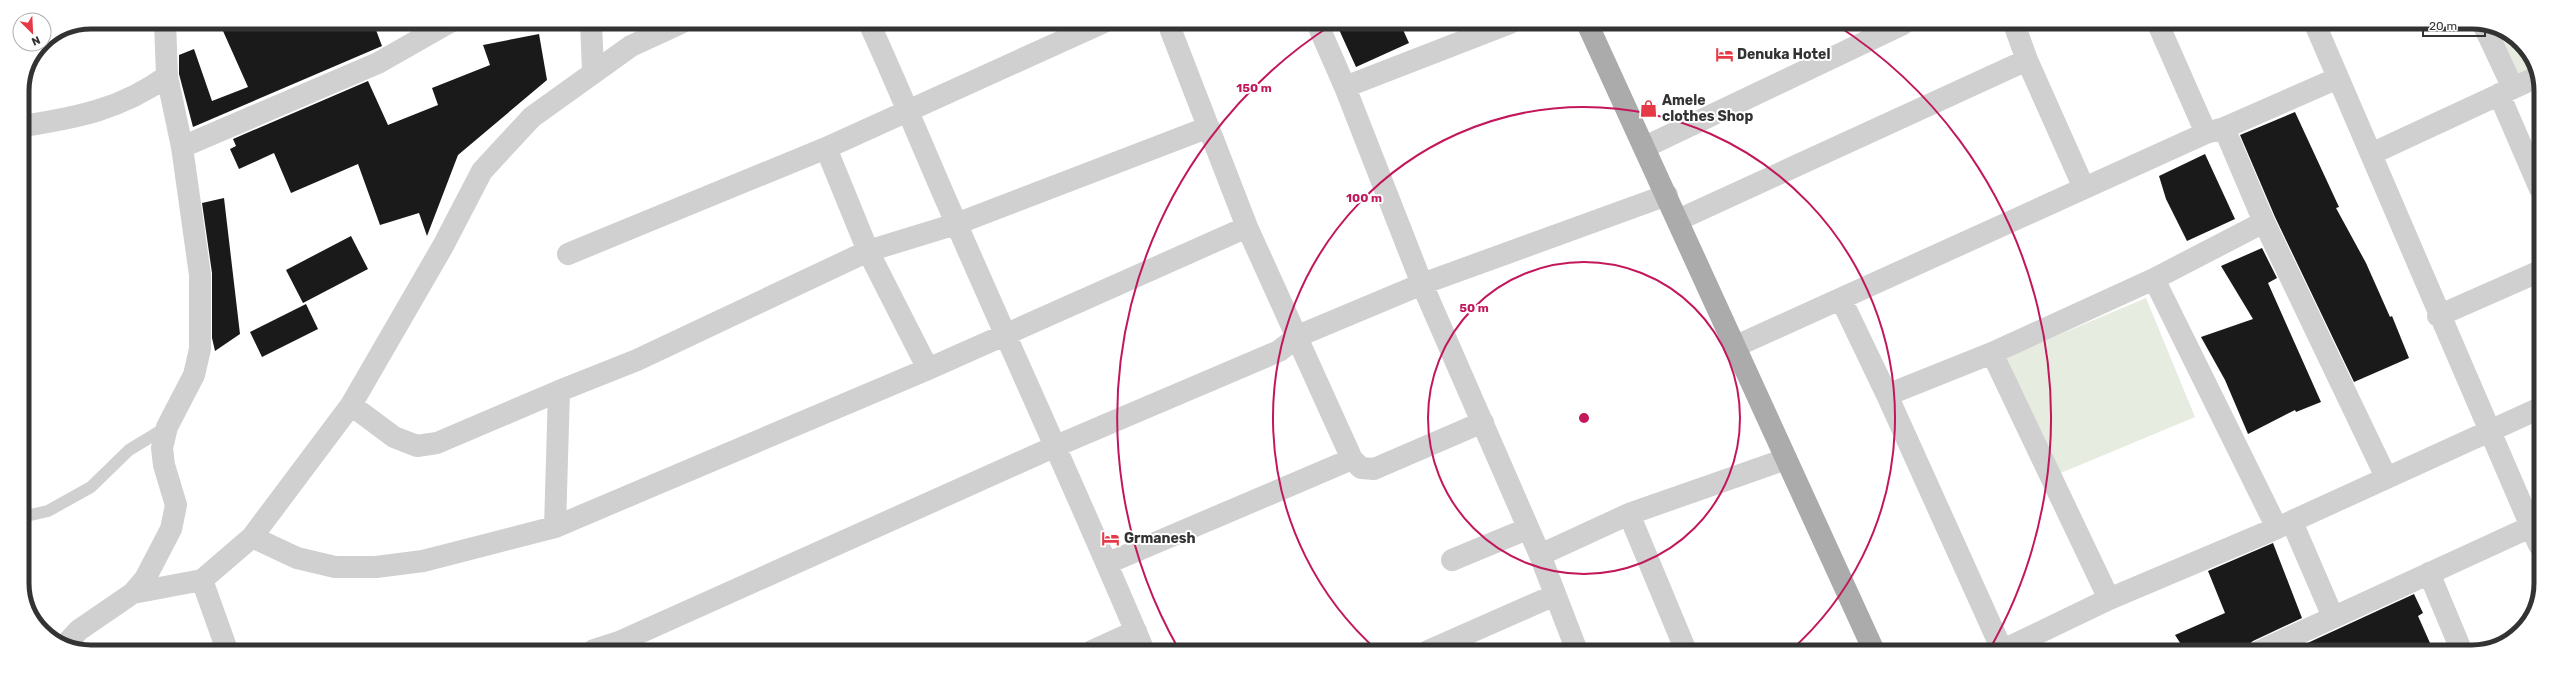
<svg xmlns="http://www.w3.org/2000/svg" width="2563" height="674" font-family="Rubik,sans-serif">
  <style>
    .green { fill: #e6ecdf }
    .building { fill: #1a1a1a }
    .lines { fill: none; stroke-linecap: round; stroke-linejoin: round }
    .lane { stroke: #d0d0d0; stroke-width: 12 }
    .street { stroke: #d0d0d0; stroke-width: 22 }
    .primary { stroke: #ababab; stroke-width: 22 }
    .ring { fill: none; stroke: #c2185b; stroke-width: 2 }
    .labels { text-anchor: middle; stroke-width: 4; stroke-linejoin: round; paint-order: stroke }
    .poi-label { font-size: 14px; font-weight: bold; fill: #333; stroke: #fff; text-anchor: start }
    .rim { fill: none; stroke: #333; stroke-width: 5 }
    .centre { fill: #c2185b; stroke: #fff; stroke-width: 2 }
    .ring-label { font-size: 12px; text-anchor: middle; font-weight: bold; fill: #c2185b; stroke: #fff; stroke-width: 4; stroke-linejoin: round; paint-order: stroke }
  </style>
  <rect width="100%" height="100%" fill="#fff"/>
  <!-- green -->
  <path class="green" d="M2490,24L2524,46L2535,71L2511,82Z
    M2146,298L2195,417L2056,475L2006,357Z"/>
  <!-- building -->
  <path class="building" d="M219,22H373L382,46L193,127L179,74V55L194,49L212,101L248,87Z
    M1336,23H1400L1409,43L1356,67Z
    M539,34L547,80L458,155L427,236L419,213L380,225L358,164L291,193L274,153L239,169L230,149L236,146L233,139L368,81L388,125L438,105L432,88L490,65L483,45Z
    M2295,112L2339,207L2336,208L2366,263L2390,317L2392,316L2409,358L2354,382L2275,217L2240,135Z
    M2205,154L2235,219L2187,241L2166,199L2159,176Z
    M224,198L240,334L215,351L212,338V273L202,203Z
    M351,236L368,269L303,303L286,270Z
    M2262,248L2277,278L2268,283L2321,402L2296,412L2295,410L2248,434L2225,380L2201,337L2253,319L2221,266Z
    M306,304L318,329L262,357L250,332Z
    M2273,543L2302,618L2253,641L2248,645L2246,652H2186L2175,635L2225,613L2208,571Z
    M2414,594L2423,613L2418,616L2434,652H2288Z"/>
  <g class="lines">
    <!-- lane -->
    <path class="lane" d="M22,517L48,511L91,487L129,450L167,427"/>
    <!-- street -->
    <path class="street" d="M591,22L593,71
      M869,23C900,90 927,158 957,225C1019,367 1084,508 1144,651
      M1168,23L1247,227L1352,459L1361,468L1374,469L1483,422
      M1317,23L1345,87L1422,284L1540,555
      M2014,24L2027,60L2084,188
      M2158,24L2206,133
      M2315,24L2539,545
      M2483,24L2513,88
      M1345,87L1510,23
      M2499,94L2540,189
      M22,126C76,118 122,109 167,76L165,22
      M2224,128L2264,222L2386,477
      M182,147L378,63L450,22
      M1645,147L1903,24
      M826,148L868,251L928,369
      M2371,154L2537,77
      M1678,220L2027,60
      M568,254L826,148L1102,23
      M2154,279L2277,528
      M1841,299L1887,395L2003,652
      M2438,316L2540,271
      M1734,347L2206,133L2224,128L2338,78
      M1992,353L2109,599
      M1887,395L1992,353L2154,279L2264,222
      M351,405L394,437L417,446L437,443L559,391
      M1629,514L1686,651
      M2292,522L2333,617
      M555,527L559,391L637,360L868,251L956,224L1209,127
      M252,537L297,558L335,567H376L423,561L555,527L928,369L1247,227
      M1452,560L1527,529
      M1108,563L1352,459
      M2429,573L2462,652
      M133,593L145,579L171,529L176,505L164,465L162,448L167,427L194,375L200,349V275L182,147L167,76
      M65,645L79,630L133,593L202,580
      M227,650L202,580L252,537L351,405L443,246L482,171L532,117L631,46L681,23
      M594,650L619,642L1056,446L1279,351L1298,336L1422,284L1667,195
      M1092,651L1136,631
      M1428,651L1555,595
      M1577,651L1540,555L1629,514L1786,459
      M1999,652L2109,599L2277,528L2540,408
      M2258,652L2539,523"/>
    <!-- primary -->
    <path class="primary" d="M1587,23L1874,651"/>
  </g>
  <!-- distance rings -->
  <g class="ring">
    <circle cx="1584" cy="418" r="156"/>
    <path d="M1378 651A311 311 0 1 1 1790 651"/>
    <path d="M1178 648A467 467 0 0 1 1333 24M1835 24A467 467 0 0 1 1988 652"/>
  </g>
  <!-- icons -->
  <defs>
    <symbol id="hotel-bare" viewBox="-9 -9 18 18"><path d="M-6-4.5h1.5V1H6V5H4.5V3h-9V5H-6ZM-4 0a1.8 1.8 0 1 1 3.6 0ZM.5 0V-2.5h3Q6-2.5 6 0Z" fill="#e63946" stroke="#fff" stroke-width="2.5" paint-order="stroke"/></symbol>
    <symbol id="shop-bare" viewBox="-9 -9 18 18"><path d="M-5-2.5h2.3a2.7 3.5 0 0 1 5.4 0H5L5.5 6h-11ZM-1.5-2.5h3a1.5 2.3 0 0 0-3 0Z" fill="#e63946" stroke="#fff" stroke-width="2.5" paint-order="stroke"/></symbol>
  </defs>
  <g fill-rule="evenodd">
    <use href="#hotel-bare" x="1712" y="42" width="25" height="25"/>
    <use href="#shop-bare" x="1636" y="96" width="25" height="25"/>
    <use href="#hotel-bare" x="1098" y="526" width="25" height="25"/>
  </g>
  <g class="labels">
    <!-- poi labels -->
    <g class="poi-label">
      <text x="1737" y="59">Denuka Hotel</text>
      <text x="1662" y="105">Amele<tspan x="1662" dy="16">clothes Shop</tspan></text>
      <text x="1124" y="543">Grmanesh</text>
    </g>
  </g>
  <!-- crop -->
  <path d="M0 0H2563V674H0ZM91 29H2472A62 62 0 0 1 2534 91V583A62 62 0 0 1 2472 645H91A62 62 0 0 1 29 583V91A62 62 0 0 1 91 29Z" fill="#fff" fill-rule="evenodd"/>
  <path class="rim" d="M91 29H2472A62 62 0 0 1 2534 91V583A62 62 0 0 1 2472 645H91A62 62 0 0 1 29 583V91A62 62 0 0 1 91 29Z"/>
  <circle cx="1584" cy="418" r="6" class="centre"/>
  <g class="ring-label">
    <text x="1254" y="92">150 m</text>
    <text x="1364" y="202">100 m</text>
    <text x="1474" y="312">50 m</text>
  </g>
  <!-- north arrow -->
  <g transform="translate(32 32) rotate(156)"><circle r="19" fill="#ffffff" stroke="#adadad"/>
  <path d="M0-3L7 15L0 10L-7 15Z" fill="#e63946"/>
  <text y="-6" font-size="11" font-weight="bold" text-anchor="middle" fill="#333333">N</text>
  </g>
  <!-- scale -->
  <path d="M2423 30v6h62v-6" fill="none" stroke="#333333" stroke-width="2"/>
  <text x="2429" y="30" font-size="12" fill="#333333" stroke="#ffffff" stroke-width="3" paint-order="stroke">20 m</text>
</svg>
